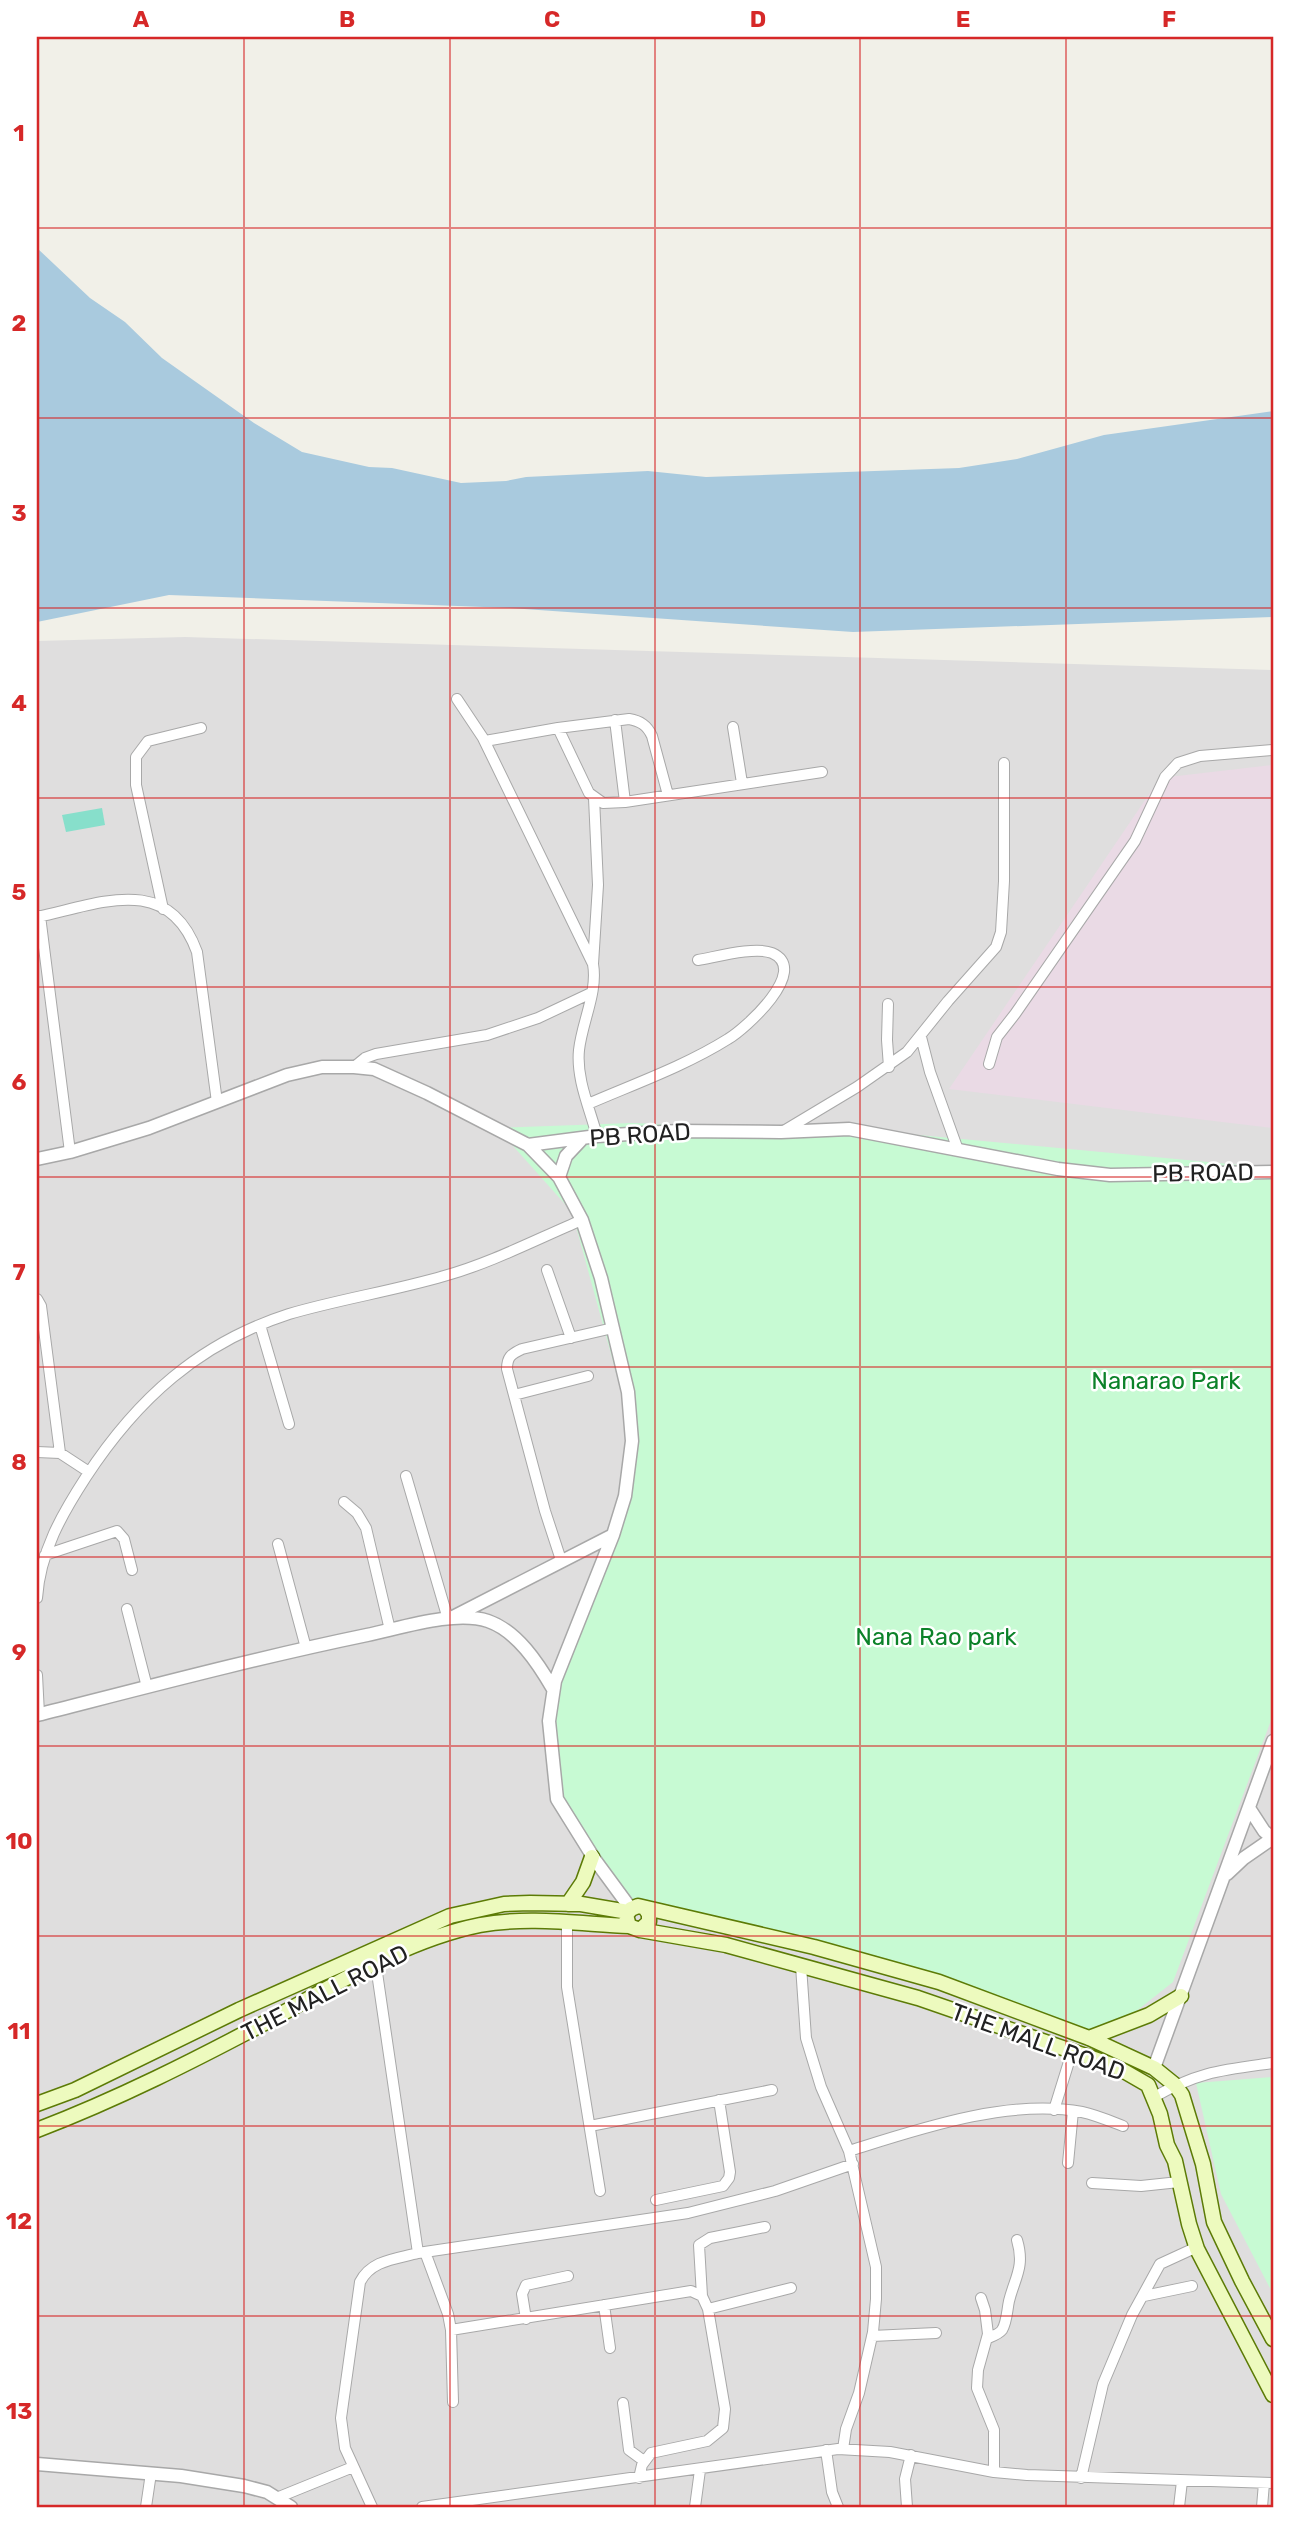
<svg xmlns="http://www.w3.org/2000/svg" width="1310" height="2544" font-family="Rubik,sans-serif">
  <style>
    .residential { fill: #dfdede }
    .industrial { fill: #eadae5 }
    .park { fill: #c7fad3 }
    .pitch { fill: #87dfcb }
    .water { fill: #a9cade }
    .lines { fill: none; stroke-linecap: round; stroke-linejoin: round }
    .minor-casing { stroke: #a8a8a8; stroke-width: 12 }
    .tertiary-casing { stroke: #a8a8a8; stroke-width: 15 }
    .secondary-casing { stroke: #5c7b06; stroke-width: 17 }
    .minor { stroke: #fff; stroke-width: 10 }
    .tertiary { stroke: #fff; stroke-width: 12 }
    .secondary { stroke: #edfabe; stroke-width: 14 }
    .grid { fill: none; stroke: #d62828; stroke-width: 2; stroke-opacity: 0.55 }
    .labels { text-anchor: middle; stroke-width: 5; stroke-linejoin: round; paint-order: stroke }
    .street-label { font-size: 24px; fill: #212121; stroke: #fff }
    .park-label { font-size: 24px; fill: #0c8229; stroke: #fff }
    .neatline { fill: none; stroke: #d62828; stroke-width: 2.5 }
    .grid-label { font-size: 23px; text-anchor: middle; font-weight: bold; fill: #d62828 }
  </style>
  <rect width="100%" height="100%" fill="#f1f0e8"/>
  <!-- residential -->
  <path class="residential" d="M185,637L1273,670V2507H37V641Z"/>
  <!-- industrial -->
  <path class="industrial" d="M1273,765V1128L949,1089L1160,778Z"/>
  <!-- park -->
  <path class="park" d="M632,1123L897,1133L1273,1168V1715L1173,1982L1130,2016L1089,2029L635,1905L593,1855L555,1784L550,1714L578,1628L626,1494L628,1416L572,1212L497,1128Z
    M1273,2077V2294L1221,2194L1196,2083Z"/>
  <!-- pitch -->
  <path class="pitch" d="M102,808L105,825L66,832L62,815Z"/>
  <!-- water -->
  <path class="water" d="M37,248L90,298L125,322L162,358L254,423L302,452L369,467L392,468L461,483L506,481L526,477L648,471L706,477L959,468L1017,459L1104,435L1273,411V617L853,632L510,608L169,595L37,622Z"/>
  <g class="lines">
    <defs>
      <path id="minor" d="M457,699L483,738L593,964C598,992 582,1022 579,1050C576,1079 590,1109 597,1136
        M615,720L625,802
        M733,727L742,783
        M558,728L589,793L603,803L625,802L822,772
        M485,741L558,728L629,719C640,721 647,725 652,736L668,795
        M163,909L136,785V757L148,741L201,728
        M40,916L70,1152
        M37,917C99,904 168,872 197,952L217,1102
        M593,964L598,885L594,798
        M888,1004L887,1040L889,1067
        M921,1037L930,1072L958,1150
        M989,1064L997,1037L1015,1014L1135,841L1165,777L1178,763L1200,756L1273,750
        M354,1067L365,1058L376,1054L487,1035L538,1018L591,993
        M588,1104C634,1084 685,1066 728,1039C745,1029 811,970 772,953C755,946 716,957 698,960
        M782,1132L857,1087L907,1052L948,1001L996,947L1001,932L1004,881V763
        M547,1270L571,1338
        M37,1299L41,1306L60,1453L89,1472
        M260,1325L289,1424
        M514,1395L588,1376
        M37,1452L60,1453
        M406,1476L448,1619
        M344,1502L357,1513L366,1528L390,1630
        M278,1544L306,1648
        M45,1555L117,1531L124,1539L132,1570
        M561,1560L545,1511L507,1369C507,1357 511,1354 522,1349L613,1328
        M37,1598C40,1552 62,1514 86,1477C137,1399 199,1343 289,1314C340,1299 393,1291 444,1276C491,1263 537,1239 582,1220
        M127,1609L147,1687
        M37,1675L39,1714
        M567,1923V1987L600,2191
        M375,1959L418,2253
        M801,1966L806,2038L821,2087L849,2151L876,2267V2299L873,2332L859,2393L846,2429L843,2449
        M1154,2097C1200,2071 1223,2070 1273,2063
        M1054,2110L1072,2052
        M590,2126L772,2090
        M849,2151C919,2129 1009,2098 1082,2112C1096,2115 1110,2121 1123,2126
        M1068,2163L1073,2111
        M1092,2183L1141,2186L1179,2182
        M656,2200L723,2186L729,2178L730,2172L719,2100
        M425,2252L448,2314L451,2330L453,2402
        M702,2296L699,2245L710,2238L765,2227
        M1144,2296L1192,2286
        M981,2298L985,2310L988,2334L978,2370L977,2388L994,2430V2472
        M604,2305L610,2348
        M708,2309L791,2288
        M526,2319L522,2294L526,2285L568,2276
        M451,2330L691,2291L702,2296L708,2309L725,2409L723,2428L707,2441L651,2453L642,2465L639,2478
        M872,2336L936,2333
        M988,2338C993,2336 999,2334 1002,2330C1007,2322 1007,2310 1009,2301C1015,2277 1025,2267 1017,2240
        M623,2403L629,2450L644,2461
        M826,2450L832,2492L838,2507
        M1081,2478L1103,2384L1132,2315L1160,2264L1197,2247
        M279,2497L353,2467
        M146,2507L151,2473
        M372,2507L345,2448L341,2418L360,2282C371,2260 396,2259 418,2253L688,2213L775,2191L853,2164
        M422,2507L838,2449L890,2452L994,2472L1027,2475L1273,2483
        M695,2507L700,2470
        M907,2507L905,2479L911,2455
        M1179,2507L1182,2481
        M1262,2507L1264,2483"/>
      <path id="tertiary" d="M528,1145L559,1177L582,1220L601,1278L628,1392L632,1441L625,1496L613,1535L555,1681L549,1721L557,1799L595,1860L631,1909
        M37,1159L70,1152L149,1128L287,1075L322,1067H354L374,1069L427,1093L528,1145L597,1136L678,1131L781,1132L849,1129L1058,1169L1110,1175L1273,1172
        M559,1177L566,1156L582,1139
        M453,1617L613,1535
        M37,1715C147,1687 256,1658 367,1635C401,1628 455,1610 488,1621C517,1631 538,1663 553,1689
        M1249,1808L1264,1831L1272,1838
        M1227,1874L1244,1858L1273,1838
        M1154,2068L1273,1741
        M37,2464L181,2476L244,2486L267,2492L291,2507"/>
      <path id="secondary" d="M568,1904L583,1882L592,1857
        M629,1926L626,1915L631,1909L638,1906L814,1947L939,1982L1089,2038L1154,2068L1175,2085L1182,2095L1203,2164L1214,2222L1242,2281L1273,2339
        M640,1930L726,1945L918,1998L1115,2066L1148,2085L1160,2114L1167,2145L1175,2161L1189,2224L1197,2249L1273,2395
        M1089,2038L1149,2015L1181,1996
        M37,2104L75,2090L239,2010L450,1916L504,1904L530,1903L581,1904L628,1912
        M37,2130C118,2099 195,2060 272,2019C338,1983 406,1940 480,1925C528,1916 581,1924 629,1926L640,1930L649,1922V1914L645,1908"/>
    </defs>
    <!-- minor casing -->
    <use href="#minor" class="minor-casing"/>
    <!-- tertiary casing -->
    <use href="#tertiary" class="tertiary-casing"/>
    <!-- secondary casing -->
    <use href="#secondary" class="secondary-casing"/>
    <!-- minor -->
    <use href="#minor" class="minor"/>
    <!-- tertiary -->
    <use href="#tertiary" class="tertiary"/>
    <!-- secondary -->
    <use href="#secondary" class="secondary"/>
  </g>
  <!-- grid -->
  <path class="grid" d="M244,37V2507M450,37V2507M655,37V2507M860,37V2507M1066,37V2507M37,228H1273M37,418H1273M37,608H1273M37,798H1273M37,987H1273M37,1177H1273M37,1367H1273M37,1557H1273M37,1746H1273M37,1936H1273M37,2126H1273M37,2316H1273"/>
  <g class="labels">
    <!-- street labels -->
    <g class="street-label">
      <text transform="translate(640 1135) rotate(-4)" y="8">PB ROAD</text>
      <text transform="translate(1203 1173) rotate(-1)" y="8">PB ROAD</text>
      <text transform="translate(325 1993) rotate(-27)" y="8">THE MALL ROAD</text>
      <text transform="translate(1038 2042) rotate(20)" y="8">THE MALL ROAD</text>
    </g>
    <!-- park labels -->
    <g class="park-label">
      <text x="1166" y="1389">Nanarao Park</text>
      <text x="936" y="1645">Nana Rao park</text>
    </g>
  </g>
  <!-- border -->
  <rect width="1310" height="2544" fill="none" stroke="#ffffff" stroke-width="77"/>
  <rect x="38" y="38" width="1234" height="2468" class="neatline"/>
  <g class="grid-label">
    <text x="141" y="27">A</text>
    <text x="347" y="27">B</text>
    <text x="552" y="27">C</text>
    <text x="758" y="27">D</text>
    <text x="963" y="27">E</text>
    <text x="1169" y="27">F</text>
    <text x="19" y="141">1</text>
    <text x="19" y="331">2</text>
    <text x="19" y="521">3</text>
    <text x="19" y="711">4</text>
    <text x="19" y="900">5</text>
    <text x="19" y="1090">6</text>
    <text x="19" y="1280">7</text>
    <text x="19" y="1470">8</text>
    <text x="19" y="1660">9</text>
    <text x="19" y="1849">10</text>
    <text x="19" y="2039">11</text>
    <text x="19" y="2229">12</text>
    <text x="19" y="2419">13</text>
  </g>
</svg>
